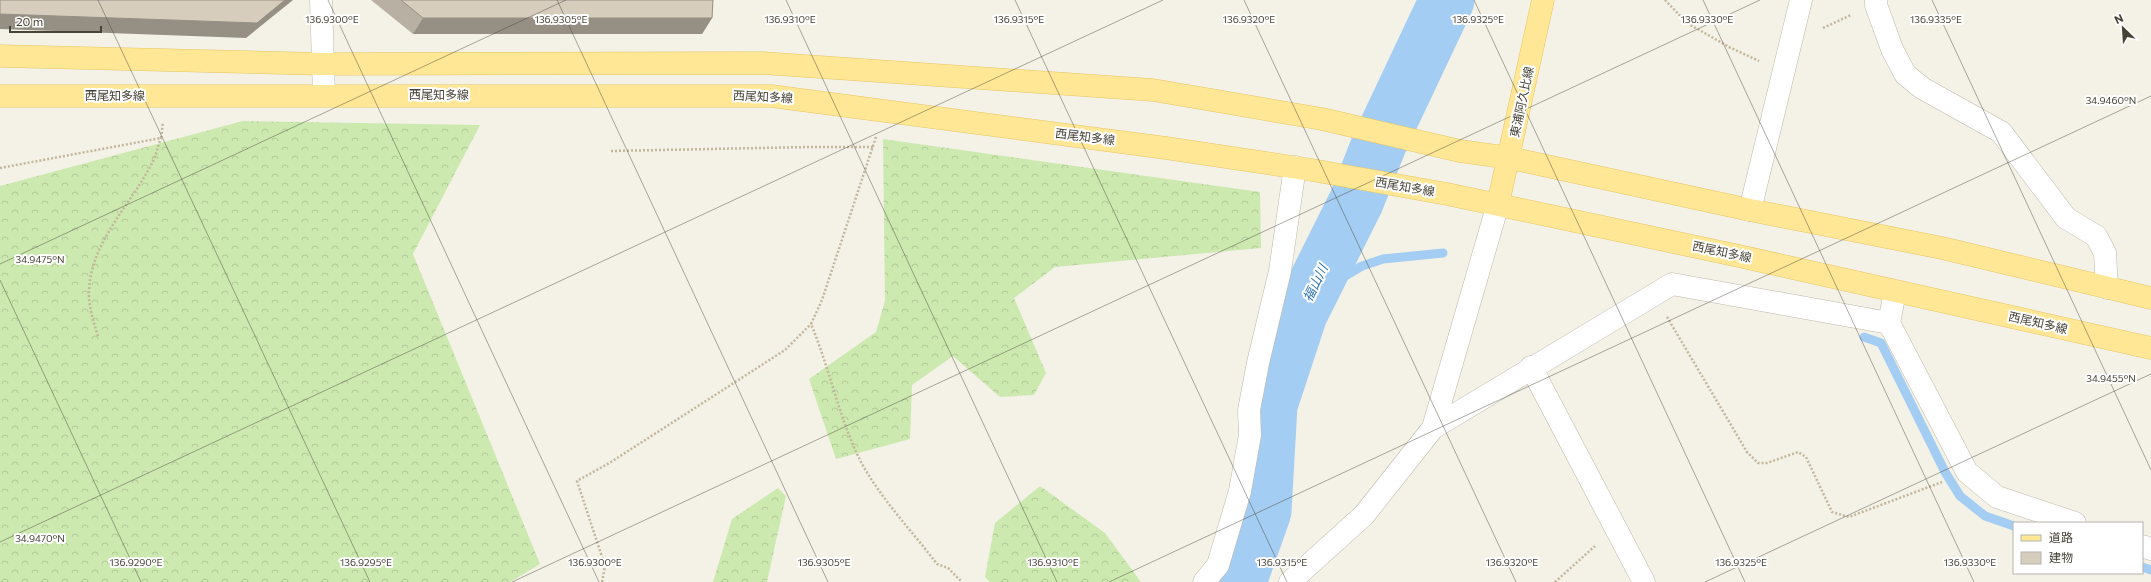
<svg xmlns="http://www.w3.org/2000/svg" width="2151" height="582" font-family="Commissioner,'Noto Sans JP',sans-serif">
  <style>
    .forest { fill: url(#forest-crowns) }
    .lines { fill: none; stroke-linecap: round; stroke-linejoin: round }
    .stream { stroke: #a3cdf2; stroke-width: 9 }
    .river { stroke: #a3cdf2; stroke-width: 55 }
    .minor-casing { stroke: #c0b9aa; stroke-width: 23 }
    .major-casing { stroke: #e6c663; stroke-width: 23 }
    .path { stroke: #c2b69b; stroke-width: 2.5; stroke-dasharray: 2 2; stroke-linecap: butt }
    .minor { stroke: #fff; stroke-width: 22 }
    .major { stroke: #ffe795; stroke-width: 22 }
    .wall { fill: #b8b0a2 }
    .shaded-wall { fill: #969084 }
    .building { fill: #d6cdbc; stroke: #969084 }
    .ticks { fill: none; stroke: #474236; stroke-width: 1; stroke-opacity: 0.45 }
    .labels { text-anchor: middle; stroke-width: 4; stroke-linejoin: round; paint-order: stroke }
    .street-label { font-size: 12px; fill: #474236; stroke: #fff }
    .water-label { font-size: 13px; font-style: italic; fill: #2d74b5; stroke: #fff }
    .ticks-label { font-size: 10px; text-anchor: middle; fill: #474236; stroke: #fff; stroke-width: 4; stroke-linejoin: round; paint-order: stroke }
  </style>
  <defs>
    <pattern id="forest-crowns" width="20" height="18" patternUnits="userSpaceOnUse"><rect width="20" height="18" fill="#cce9af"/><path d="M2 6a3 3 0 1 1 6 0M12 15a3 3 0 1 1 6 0" fill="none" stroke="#b1c997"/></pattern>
  </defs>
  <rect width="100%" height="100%" fill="#f4f1e7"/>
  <!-- forest -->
  <path class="forest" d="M243,121L480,125L413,254L540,564L510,582H0V186Z
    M883,139L1260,192L1261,248L1055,267L1014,298L1046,373L1034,395L1000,397L953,356L912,385L910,439L836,459L809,379L876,332L885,301Z
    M1040,486L1105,533L1141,582H990L985,577L995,523Z
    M778,488L786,496L767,582H713L732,519Z"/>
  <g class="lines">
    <!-- stream -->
    <path class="stream" d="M1309,297L1362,266L1383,259L1443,253
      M1864,337L1881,343L1945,472L1960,496L1985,516L2014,526
      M2142,567L2151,570"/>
    <!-- river -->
    <path class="river" d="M1239,582L1264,511L1270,405L1300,314L1356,202L1379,144L1447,0"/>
    <defs>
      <path id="minor" d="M321,0L324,95
        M1876,0V5L1892,49L1905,74L1922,88L2001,132L2066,218L2096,236L2105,253L2107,288
        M1750,210L1801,0
        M1889,323L1967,472L1997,497L2075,523
        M1531,367L1644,582
        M1433,428L1498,204
        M2142,546L2151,549
        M1204,582L1218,565L1240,491L1250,435L1249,410L1258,363L1280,271L1295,167
        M1290,582L1364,515L1433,428L1672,284L1889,323L1895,292"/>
      <path id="major" d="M0,56L322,64L762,63L1153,90L1322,119L1460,151L1510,158L1750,210L1942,248L2151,298
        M0,96H771L1166,148L1312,170L1447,194L1739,256L2151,348
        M1498,204L1543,0"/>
    </defs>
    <!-- minor casing -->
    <use href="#minor" class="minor-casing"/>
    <!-- major casing -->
    <use href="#major" class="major-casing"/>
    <!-- path -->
    <path class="path" d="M1665,0L1687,23L1729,47L1759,61
      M1823,28L1851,15
      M876,137L822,300L811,324C830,369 839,419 861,462C881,499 912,531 937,564L948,568L962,582
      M611,151L809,147H873
      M0,168L161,138L163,122
      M1667,317L1747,452L1758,463H1767L1798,452L1806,457L1832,512L1849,517L1942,482
      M98,336C94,324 90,311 89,298C87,243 133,204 154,159C157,152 158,145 161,138
      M602,582L605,566L577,481L611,462L785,350L811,324
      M1555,582L1595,546"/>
    <!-- minor -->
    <use href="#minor" class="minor"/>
    <!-- major -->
    <use href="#major" class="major"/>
  </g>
  <!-- wall -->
  <path class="wall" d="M371,0H713L712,18L702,34H413Z"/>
  <!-- shaded-wall -->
  <path class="shaded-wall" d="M285,0H293L246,38L0,29V14Z
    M423,18H712L702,34H413Z"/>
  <!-- building -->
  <path class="building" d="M0,0H285L257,23L0,14Z
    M401,0H713L712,18H423Z"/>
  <!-- ticks -->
  <path class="ticks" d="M98,0L370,582M328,0L599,582M557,0L828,582M786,0L1057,582M1015,0L1287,582M1244,0L1516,582M1474,0L1745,582M1703,0L1974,582M1932,0L2151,470M0,264L566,0M0,280L141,582M0,542L1163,0M512,582L1760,0M1109,582L2151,96M1705,582L2151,374"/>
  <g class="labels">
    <!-- street labels -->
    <g class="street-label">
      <text x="439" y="99">西尾知多線</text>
      <text x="115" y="100">西尾知多線</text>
      <text transform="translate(763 97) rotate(3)" y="4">西尾知多線</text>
      <text transform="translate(1522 102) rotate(-78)" y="4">東浦阿久比線</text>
      <text transform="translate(1085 137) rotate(7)" y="4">西尾知多線</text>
      <text transform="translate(1405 187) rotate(10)" y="4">西尾知多線</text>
      <text transform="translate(1722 252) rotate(12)" y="4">西尾知多線</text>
      <text transform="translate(2038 323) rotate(13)" y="4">西尾知多線</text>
    </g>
    <!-- water labels -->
    <g class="water-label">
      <text transform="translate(1315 283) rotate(-64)" y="5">福山川</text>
    </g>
  </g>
  <g class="ticks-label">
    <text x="332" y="23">136.9300°E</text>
    <text x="561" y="23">136.9305°E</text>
    <text x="790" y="23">136.9310°E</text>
    <text x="1019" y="23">136.9315°E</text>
    <text x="1249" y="23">136.9320°E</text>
    <text x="1478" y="23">136.9325°E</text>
    <text x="1707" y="23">136.9330°E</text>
    <text x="1936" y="23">136.9335°E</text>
    <text x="2111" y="104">34.9460°N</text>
    <text x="40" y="263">34.9475°N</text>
    <text x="2111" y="382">34.9455°N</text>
    <text x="40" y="542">34.9470°N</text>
    <text x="366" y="566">136.9295°E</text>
    <text x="595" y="566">136.9300°E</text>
    <text x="824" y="566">136.9305°E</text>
    <text x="1053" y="566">136.9310°E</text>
    <text x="1282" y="566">136.9315°E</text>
    <text x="1512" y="566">136.9320°E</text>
    <text x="1741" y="566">136.9325°E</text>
    <text x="1970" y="566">136.9330°E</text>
    <text x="136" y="566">136.9290°E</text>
  </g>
  <!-- legend -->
  <rect x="2013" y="522" width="130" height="52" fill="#ffffff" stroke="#b5b3af"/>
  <rect x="2021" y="535" width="20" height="6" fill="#ffe795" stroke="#b5b3af"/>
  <text x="2049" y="542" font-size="12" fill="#474236">道路</text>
  <rect x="2021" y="552" width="20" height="12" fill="#d6cdbc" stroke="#b5b3af"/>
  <text x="2049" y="562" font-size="12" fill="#474236">建物</text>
  <!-- north arrow -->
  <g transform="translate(2123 28) rotate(335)" stroke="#ffffff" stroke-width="3" paint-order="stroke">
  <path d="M0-3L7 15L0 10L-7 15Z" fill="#474236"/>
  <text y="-6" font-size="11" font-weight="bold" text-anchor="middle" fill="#474236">N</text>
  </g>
  <!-- scale -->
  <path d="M10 26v6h91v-6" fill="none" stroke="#474236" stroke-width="2"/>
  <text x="16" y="26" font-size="12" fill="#474236" stroke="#ffffff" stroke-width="3" paint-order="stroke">20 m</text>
</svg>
